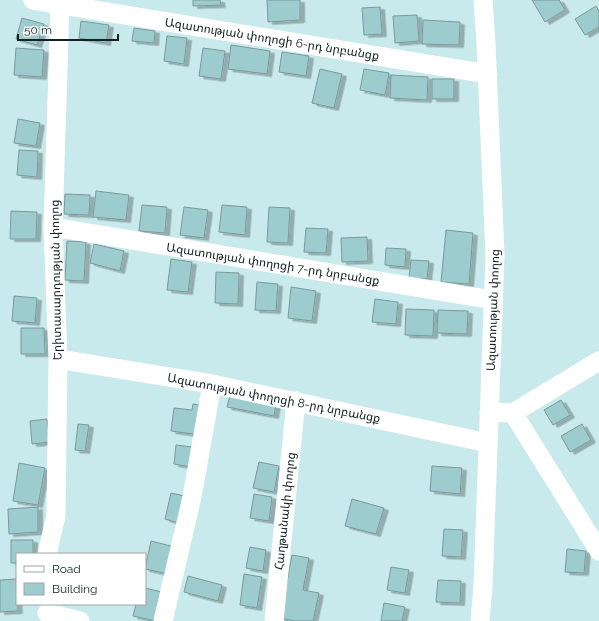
<svg xmlns="http://www.w3.org/2000/svg" width="599" height="621" font-family="Raleway,'Noto Sans Armenian',sans-serif">
  <style>
    .building { fill: #9dcccf; stroke: #7a999b; filter: url(#shadow) }
    .lines { fill: none; stroke-linecap: round; stroke-linejoin: round }
    .minor { stroke: #fff; stroke-width: 19 }
    .labels { text-anchor: middle; stroke-width: 3; stroke-linejoin: round; paint-order: stroke }
    .street-label { font-size: 12px; fill: #132021; stroke: #fff }
  </style>
  <defs>
    <filter id="shadow"><feDropShadow dx="4.5" dy="2.5" stdDeviation="0" flood-color="#0004"/></filter>
  </defs>
  <rect width="100%" height="100%" fill="#c9eaec"/>
  <!-- building -->
  <path class="building" d="M193,0H220L221,5L193,6Z
    M267,0H300V20L268,22Z
    M532,0H559L565,10L545,22Z
    M596,6L599,11V27L585,35L575,19Z
    M380,7L382,34L364,35L362,8Z
    M417,15L419,41L395,43L393,16Z
    M22,18L44,24L37,45L16,39Z
    M423,20L460,22L459,45L422,44Z
    M81,21L109,25L106,43L79,38Z
    M134,28L155,31L154,43L132,41Z
    M167,36L187,38L184,64L164,61Z
    M231,45L270,51L267,74L228,69Z
    M16,48L44,50L42,77L14,75Z
    M203,48L225,51L221,79L199,76Z
    M282,52L309,56L306,76L279,72Z
    M320,69L342,74L334,108L312,103Z
    M364,69L389,73L385,95L360,90Z
    M391,75L428,77L427,100L390,98Z
    M432,79H454V99H432Z
    M18,119L40,123L36,146L14,143Z
    M19,150L38,151L37,177L17,175Z
    M96,191L129,195L126,220L93,217Z
    M65,194L90,195L89,215L64,214Z
    M142,205L167,207L165,233L139,231Z
    M222,205L247,207L245,235L219,232Z
    M184,207L208,210L204,238L180,235Z
    M269,207L290,208L288,243L267,242Z
    M11,211L37,212L36,239H10Z
    M306,228L328,229L326,253L304,252Z
    M446,230L473,233L469,284L441,282Z
    M367,237L368,261L342,262L341,238Z
    M67,241L86,242L84,281L65,280Z
    M94,244L124,251L120,271L90,263Z
    M386,248L406,249L405,267L385,265Z
    M171,259L192,262L188,292L167,290Z
    M411,260L429,261L427,279L409,278Z
    M216,272L239,273L238,304L215,303Z
    M257,282L278,284L276,311L255,310Z
    M291,287L316,291L312,321L288,318Z
    M14,296L37,298L35,323L12,321Z
    M375,299L398,302L396,324L372,322Z
    M406,309L434,310L433,336L405,335Z
    M438,310L468,311L467,334L437,333Z
    M21,328H44L45,354H21Z
    M230,395L276,404L274,416L227,407Z
    M561,400L570,415L553,425L544,410Z
    M193,404L205,406L201,435L171,431L174,408L192,410Z
    M47,419L50,442L32,444L30,421Z
    M78,424L89,425L85,451L75,450Z
    M582,424L591,440L570,452L561,436Z
    M176,445L193,447L191,467L174,464Z
    M259,462L279,466L274,492L253,488Z
    M19,463L45,468L38,505L13,501Z
    M432,466L462,468L460,494L430,491Z
    M171,493L185,496L179,523L165,519Z
    M254,494L272,497L269,521L250,518Z
    M352,499L384,508L376,534L345,526Z
    M38,507V532L9,534L8,509Z
    M444,529L463,530L461,557L442,556Z
    M11,540H33V554H17V563H11Z
    M151,541L175,547L168,574L145,569Z
    M250,547L266,550L263,571L246,568Z
    M567,549L586,551L584,573L565,572Z
    M292,555L309,558L303,590L319,593L313,621H295L280,618Z
    M391,567L409,570L405,593L387,590Z
    M244,574L262,577L257,608L240,605Z
    M188,576L222,585L218,601L184,592Z
    M16,579L18,611L0,612V580Z
    M438,580L461,581L460,603L436,602Z
    M145,588L162,592L156,621L133,616L136,604H145Z
    M384,603L405,607L402,621H381Z"/>
  <g class="lines">
    <!-- minor -->
    <path class="minor" d="M33,0L488,74
      M53,227L493,300
      M58,359L212,384L488,443
      M489,412L513,413L599,551
      M513,413L599,361
      M47,554L56,516L58,359L53,227L60,4
      M47,613L80,621
      M163,621L192,497L212,384
      M274,621L296,401
      M480,621L483,586L495,255L486,43L483,0"/>
  </g>
  <g class="labels">
    <!-- street labels -->
    <g class="street-label">
      <text transform="translate(272 39) rotate(9)" y="4">Ազատության փողոցի 6-րդ նրբանցք</text>
      <text transform="translate(273 264) rotate(9)" y="4">Ազատության փողոցի 7-րդ նրբանցք</text>
      <text transform="translate(56 280) rotate(-91)" y="4">Երիտասարդության փողոց</text>
      <text transform="translate(493 310) rotate(-88)" y="4">Ազատության փողոց</text>
      <text transform="translate(274 398) rotate(11)" y="4">Ազատության փողոցի 8-րդ նրբանցք</text>
      <text transform="translate(285 511) rotate(-84)" y="4">Հաղթանակի փողոց</text>
    </g>
  </g>
  <!-- legend -->
  <rect x="16" y="553" width="130" height="52" fill="#ffffff" stroke="#a1a6a6"/>
  <rect x="24" y="566" width="20" height="6" fill="#ffffff" stroke="#a1a6a6"/>
  <text x="52" y="573" font-size="12" fill="#132021">Road</text>
  <rect x="24" y="583" width="20" height="12" fill="#9dcccf" stroke="#a1a6a6"/>
  <text x="52" y="593" font-size="12" fill="#132021">Building</text>
  <!-- scale -->
  <path d="M18 34v6h100v-6" fill="none" stroke="#132021" stroke-width="2"/>
  <text x="24" y="34" font-size="12" fill="#132021" stroke="#ffffff" stroke-width="3" paint-order="stroke">50 m</text>
</svg>
